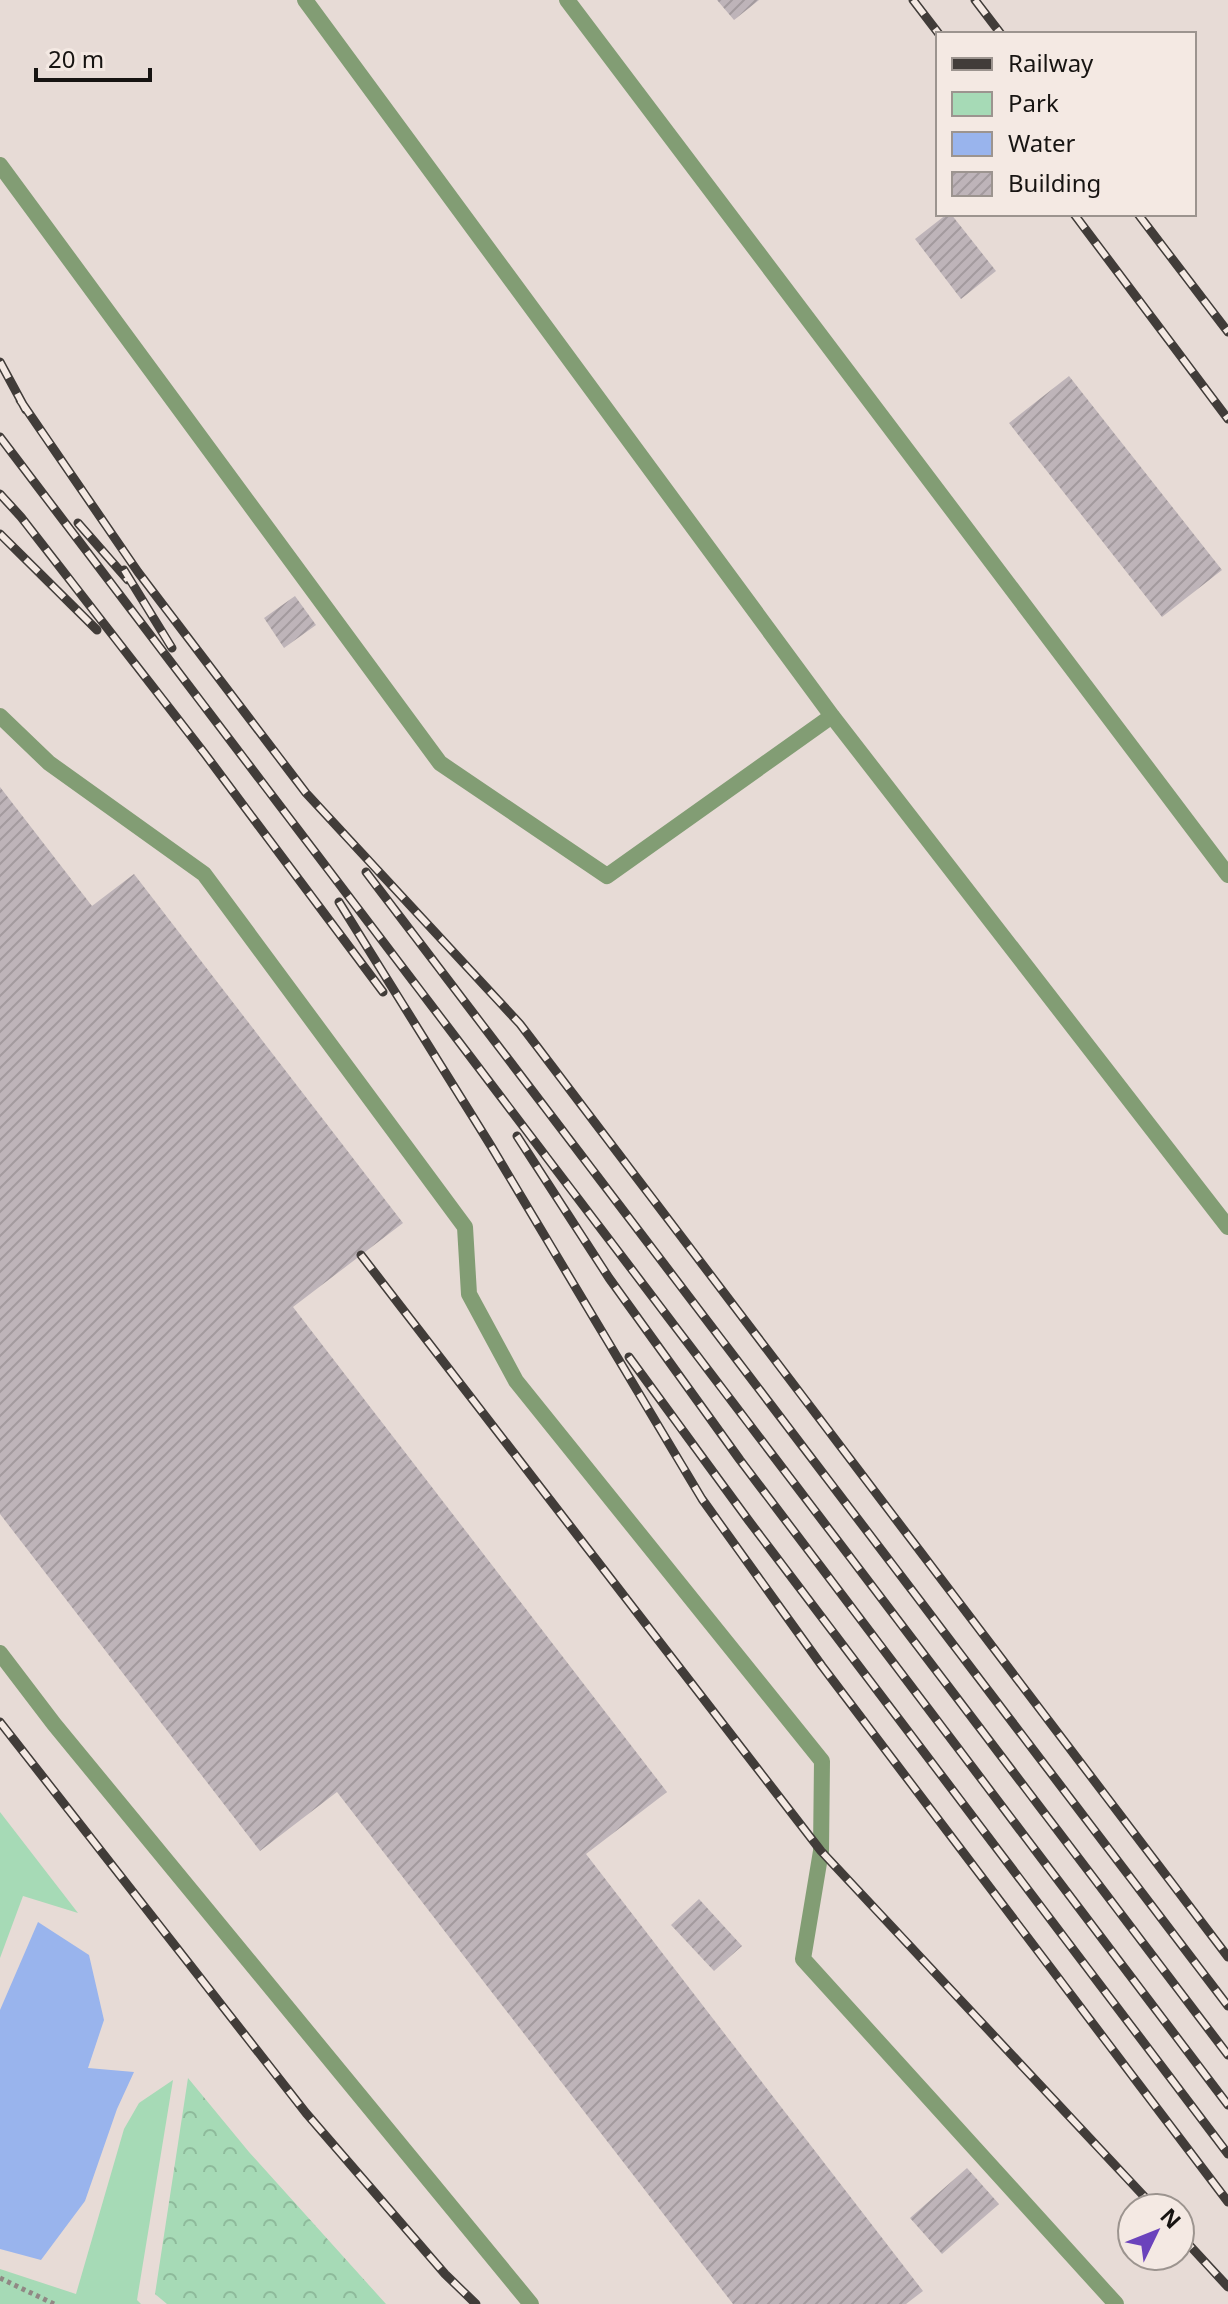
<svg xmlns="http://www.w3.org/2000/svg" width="1228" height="2304" font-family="'Noto Sans',sans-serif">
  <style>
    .green { fill: #a6dab6 }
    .forest { fill: url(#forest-crowns) }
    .water { fill: #99b4ed }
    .building { fill: url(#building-hatch) }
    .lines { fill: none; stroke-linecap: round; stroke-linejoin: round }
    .path { stroke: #908884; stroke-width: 5; stroke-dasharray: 4 4; stroke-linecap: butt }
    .service { stroke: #829d74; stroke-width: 16 }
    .rail-casing { stroke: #413c39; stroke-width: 9 }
    .rail { stroke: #f4e9e3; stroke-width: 6; stroke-dasharray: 18; stroke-linecap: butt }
  </style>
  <defs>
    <pattern id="forest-crowns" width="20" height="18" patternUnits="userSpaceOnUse" patternTransform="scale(2)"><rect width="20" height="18" fill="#a6dab6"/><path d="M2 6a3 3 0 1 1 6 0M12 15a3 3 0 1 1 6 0" fill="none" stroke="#8eba9b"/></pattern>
    <pattern id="building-hatch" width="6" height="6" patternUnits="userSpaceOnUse" patternTransform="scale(2)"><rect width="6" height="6" fill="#beb4b9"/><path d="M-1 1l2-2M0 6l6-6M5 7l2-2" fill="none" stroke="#a39a9e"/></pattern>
  </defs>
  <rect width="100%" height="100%" fill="#e7dbd6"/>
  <!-- green -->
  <path class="green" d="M0,1812L78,1913L23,1896L0,1958Z
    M173,2080L137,2300L141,2304H0V2269L76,2294L124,2129L139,2103Z"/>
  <!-- forest -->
  <path class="forest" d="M188,2078L249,2152L386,2304H167L155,2294Z"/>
  <!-- water -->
  <path class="water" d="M38,1922L89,1955L104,2020L88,2068L134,2072L117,2109L85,2201L41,2260L0,2249V2010Z"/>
  <!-- building -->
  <path class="building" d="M717,0H759L734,20Z
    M947,214H951L996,271L961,299L915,239Z
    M1069,376L1222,570L1162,617L1009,423Z
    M295,596L316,625L284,648L264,618Z
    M0,787L92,906L134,874L403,1223L293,1307L667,1792L586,1854L923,2291L906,2304H733L337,1792L260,1851L0,1514Z
    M699,1899L742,1946L714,1971L671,1925Z
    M967,2168L999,2204L942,2254L910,2218Z"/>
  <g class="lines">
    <!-- path -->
    <path class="path" d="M0,2278L54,2304"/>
    <!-- service -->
    <path class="service" d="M305,0L832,716L1228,1227
      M567,0L1228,875
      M0,165L440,763L607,876L832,716
      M0,716L49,763L204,874L465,1227L469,1294L516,1381L822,1761L821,1851L803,1959L1116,2304
      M0,1653L54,1724L531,2304"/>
    <defs>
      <path id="rail" d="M913,0L939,34
        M975,0L1001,34
        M1074,214L1228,419
        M1138,214L1228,332
        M0,362L26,410
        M20,400L138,572L306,793L520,1024L1228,1957
        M0,437L1228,2055
        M0,494L21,517L205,754L383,992
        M78,523L128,580
        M0,534L97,630
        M124,570L172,648
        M366,872L1228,2006
        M339,902L491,1146L702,1499L822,1666L1228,2202
        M517,1136L609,1278L740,1460L1228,2105
        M361,1255L821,1851L1155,2208
        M629,1357L749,1521L1228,2154
        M0,1722L306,2113L445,2274L476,2304
        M1180,2235L1228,2287"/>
    </defs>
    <!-- rail casing -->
    <use href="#rail" class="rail-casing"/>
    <!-- rail -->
    <use href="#rail" class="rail"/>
  </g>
  <!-- legend -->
  <rect x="936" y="32" width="260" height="184" fill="#f4e9e3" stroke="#9c948f" stroke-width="2"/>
  <rect x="952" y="58" width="40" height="12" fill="#413c39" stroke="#9c948f" stroke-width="2"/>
  <text x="1008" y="72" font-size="24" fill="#171412">Railway</text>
  <rect x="952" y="92" width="40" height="24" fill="#a6dab6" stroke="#9c948f" stroke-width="2"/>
  <text x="1008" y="112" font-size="24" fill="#171412">Park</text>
  <rect x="952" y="132" width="40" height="24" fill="#99b4ed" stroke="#9c948f" stroke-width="2"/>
  <text x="1008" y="152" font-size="24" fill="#171412">Water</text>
  <rect x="952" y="172" width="40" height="24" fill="url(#building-hatch)" stroke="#9c948f" stroke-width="2"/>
  <text x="1008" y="192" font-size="24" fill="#171412">Building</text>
  <!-- north arrow -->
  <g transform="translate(1156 2232) rotate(47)"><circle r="38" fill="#f4e9e3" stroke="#9c948f" stroke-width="2"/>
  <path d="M0-6L14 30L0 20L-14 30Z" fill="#6b43bc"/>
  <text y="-12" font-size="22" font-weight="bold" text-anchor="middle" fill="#171412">N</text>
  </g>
  <!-- scale -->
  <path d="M36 68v12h114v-12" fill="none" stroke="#171412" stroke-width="4"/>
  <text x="48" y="68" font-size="24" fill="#171412" stroke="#f4e9e3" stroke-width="6" paint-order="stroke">20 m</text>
</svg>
